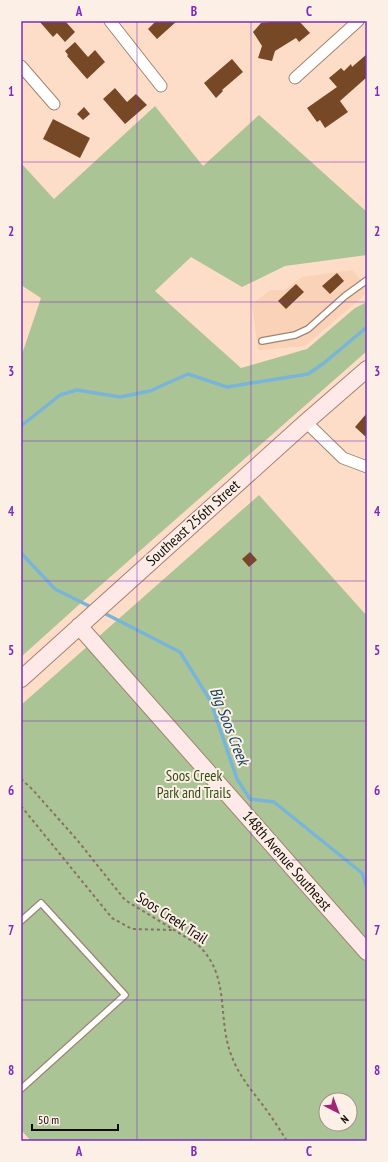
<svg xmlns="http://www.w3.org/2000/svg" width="388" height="1162" font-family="'PT Sans Narrow',sans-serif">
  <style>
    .built { fill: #f9d2b8 }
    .green { fill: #abc496; fill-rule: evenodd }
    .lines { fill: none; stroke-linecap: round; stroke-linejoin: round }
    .stream { stroke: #79b5d8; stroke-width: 3.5 }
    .building { fill: #774826 }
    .lane-casing { stroke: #a18470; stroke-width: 8 }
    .street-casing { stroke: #a18470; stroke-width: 13 }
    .secondary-casing { stroke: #a18470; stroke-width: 18 }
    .path { stroke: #877164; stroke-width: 2; stroke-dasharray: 3 3; stroke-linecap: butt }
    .lane { stroke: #fff; stroke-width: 5.5 }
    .street { stroke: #fff; stroke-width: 11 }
    .secondary { stroke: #fee9e8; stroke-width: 16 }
    .grid { fill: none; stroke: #7b2cbf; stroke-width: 1; stroke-opacity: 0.55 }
    .labels { text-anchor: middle; stroke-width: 4; stroke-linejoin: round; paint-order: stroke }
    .street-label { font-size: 15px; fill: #140a04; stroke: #fcefe6 }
    .park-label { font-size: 15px; fill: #344e16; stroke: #fcefe6 }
    .water-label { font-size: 16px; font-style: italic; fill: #16455e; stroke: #fcefe6 }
    .neatline { fill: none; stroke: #7b2cbf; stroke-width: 1.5 }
    .grid-label { font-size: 13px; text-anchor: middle; font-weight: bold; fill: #7b2cbf }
  </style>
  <rect width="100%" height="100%" fill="#feddc8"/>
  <!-- built -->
  <path class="built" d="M352,270L367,286V293L305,346L258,350L252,304L270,290H284L302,277Z"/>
  <!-- green -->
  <path class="green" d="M155,106L203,166L259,115L367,212V255L285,266L242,287L191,257L155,291L241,368L307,349L355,308L367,302V351L92,593L21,657V357L41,298L21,285V163L54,199Z
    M259,495L367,616V1141H31L21,1130V705ZM326,1100H350V1124H326Z"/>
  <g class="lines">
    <!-- stream -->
    <path class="stream" d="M21,426L60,395L77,390L120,397L150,391L188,374L227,387L308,374L324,363L367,327
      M21,553L55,589L93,608
      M102,612L180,652L210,700L237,779L250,799L274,802L362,873L367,888"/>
  </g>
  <!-- building -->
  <path class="building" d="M39,21H65L75,32L65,42L57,33L53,37Z
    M156,21H177L157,39L148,29Z
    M281,21H299L310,33L299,42L296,38L275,51L272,61L258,58L262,46L253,32L261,23Z
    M75,42L88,57L95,50L105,62L87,79L67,56L68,55L65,51Z
    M367,54V77L340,101L348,112L325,128L320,120L317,122L307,108L337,87L329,78L341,68L344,71L351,64L352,67Z
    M232,59L243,72L222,90L223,91L216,98L204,83Z
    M115,88L127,102L136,94L147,105L125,124L103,99Z
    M84,107L90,114L83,120L77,114Z
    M53,119L90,138L80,158L43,139Z
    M337,273L344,281L330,294L322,286Z
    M296,284L304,292L286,309L278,301Z
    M367,413V438L355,427Z
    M250,552L257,560L249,567L242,559Z"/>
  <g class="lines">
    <defs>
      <path id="lane" d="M262,341L295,335L308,329L345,296L367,280
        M21,921L41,903L125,995L21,1089"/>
      <path id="street" d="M110,21L161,86
        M21,66L54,104
        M295,78L358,21
        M306,422L343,458L367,467"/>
      <path id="secondary" d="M79,626L367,952
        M21,679L306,422L367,369"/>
    </defs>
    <!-- lane casing -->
    <use href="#lane" class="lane-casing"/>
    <!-- street casing -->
    <use href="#street" class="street-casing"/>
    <!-- secondary casing -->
    <use href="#secondary" class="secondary-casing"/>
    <!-- path -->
    <path class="path" d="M21,779L33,790L78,841L125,900L197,944C232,976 216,1018 232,1057C239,1076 253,1092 265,1108C273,1119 280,1130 287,1141
      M21,806L112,918L132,929L172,930"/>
    <!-- lane -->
    <use href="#lane" class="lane"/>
    <!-- street -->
    <use href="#street" class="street"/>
    <!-- secondary -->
    <use href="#secondary" class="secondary"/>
  </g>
  <!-- grid -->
  <path class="grid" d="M137,21V1141M251,21V1141M21,162H367M21,302H367M21,441H367M21,581H367M21,721H367M21,860H367M21,1000H367"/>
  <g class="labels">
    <!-- street labels -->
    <g class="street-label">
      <text transform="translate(193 523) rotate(-42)" y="5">Southeast 256th Street</text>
      <text transform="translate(287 861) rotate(49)" y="5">148th Avenue Southeast</text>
      <text transform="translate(172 918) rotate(33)" y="5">Soos Creek Trail</text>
    </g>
    <!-- park labels -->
    <g class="park-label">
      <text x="194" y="781">Soos Creek<tspan x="194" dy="17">Park and Trails</tspan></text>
    </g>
    <!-- water labels -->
    <g class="water-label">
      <text transform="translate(230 726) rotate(69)" y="6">Big Soos Creek</text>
    </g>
  </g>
  <!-- border -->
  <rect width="388" height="1162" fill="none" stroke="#fcefe6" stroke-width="44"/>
  <!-- north arrow -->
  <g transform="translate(338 1112) rotate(138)"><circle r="19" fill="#fcefe6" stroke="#9f938c"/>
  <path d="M0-3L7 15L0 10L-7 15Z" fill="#a22476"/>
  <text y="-6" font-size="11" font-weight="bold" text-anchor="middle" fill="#140a04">N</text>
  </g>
  <!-- scale -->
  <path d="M32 1124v6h86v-6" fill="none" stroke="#140a04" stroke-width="2"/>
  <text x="38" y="1124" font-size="12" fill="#140a04" stroke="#fcefe6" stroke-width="3" paint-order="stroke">50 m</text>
  <rect x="22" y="22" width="344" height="1118" class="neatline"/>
  <g class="grid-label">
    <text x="79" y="16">A</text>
    <text x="194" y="16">B</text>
    <text x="309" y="16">C</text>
    <text x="11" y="96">1</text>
    <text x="377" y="96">1</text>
    <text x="11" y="236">2</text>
    <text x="377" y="236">2</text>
    <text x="11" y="376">3</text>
    <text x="377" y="376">3</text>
    <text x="11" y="516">4</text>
    <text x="377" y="516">4</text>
    <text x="11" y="655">5</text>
    <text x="377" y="655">5</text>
    <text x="11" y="795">6</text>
    <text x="377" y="795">6</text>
    <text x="11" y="935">7</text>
    <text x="377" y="935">7</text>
    <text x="11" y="1075">8</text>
    <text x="377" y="1075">8</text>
    <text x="79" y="1156">A</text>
    <text x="194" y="1156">B</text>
    <text x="309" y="1156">C</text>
  </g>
</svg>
